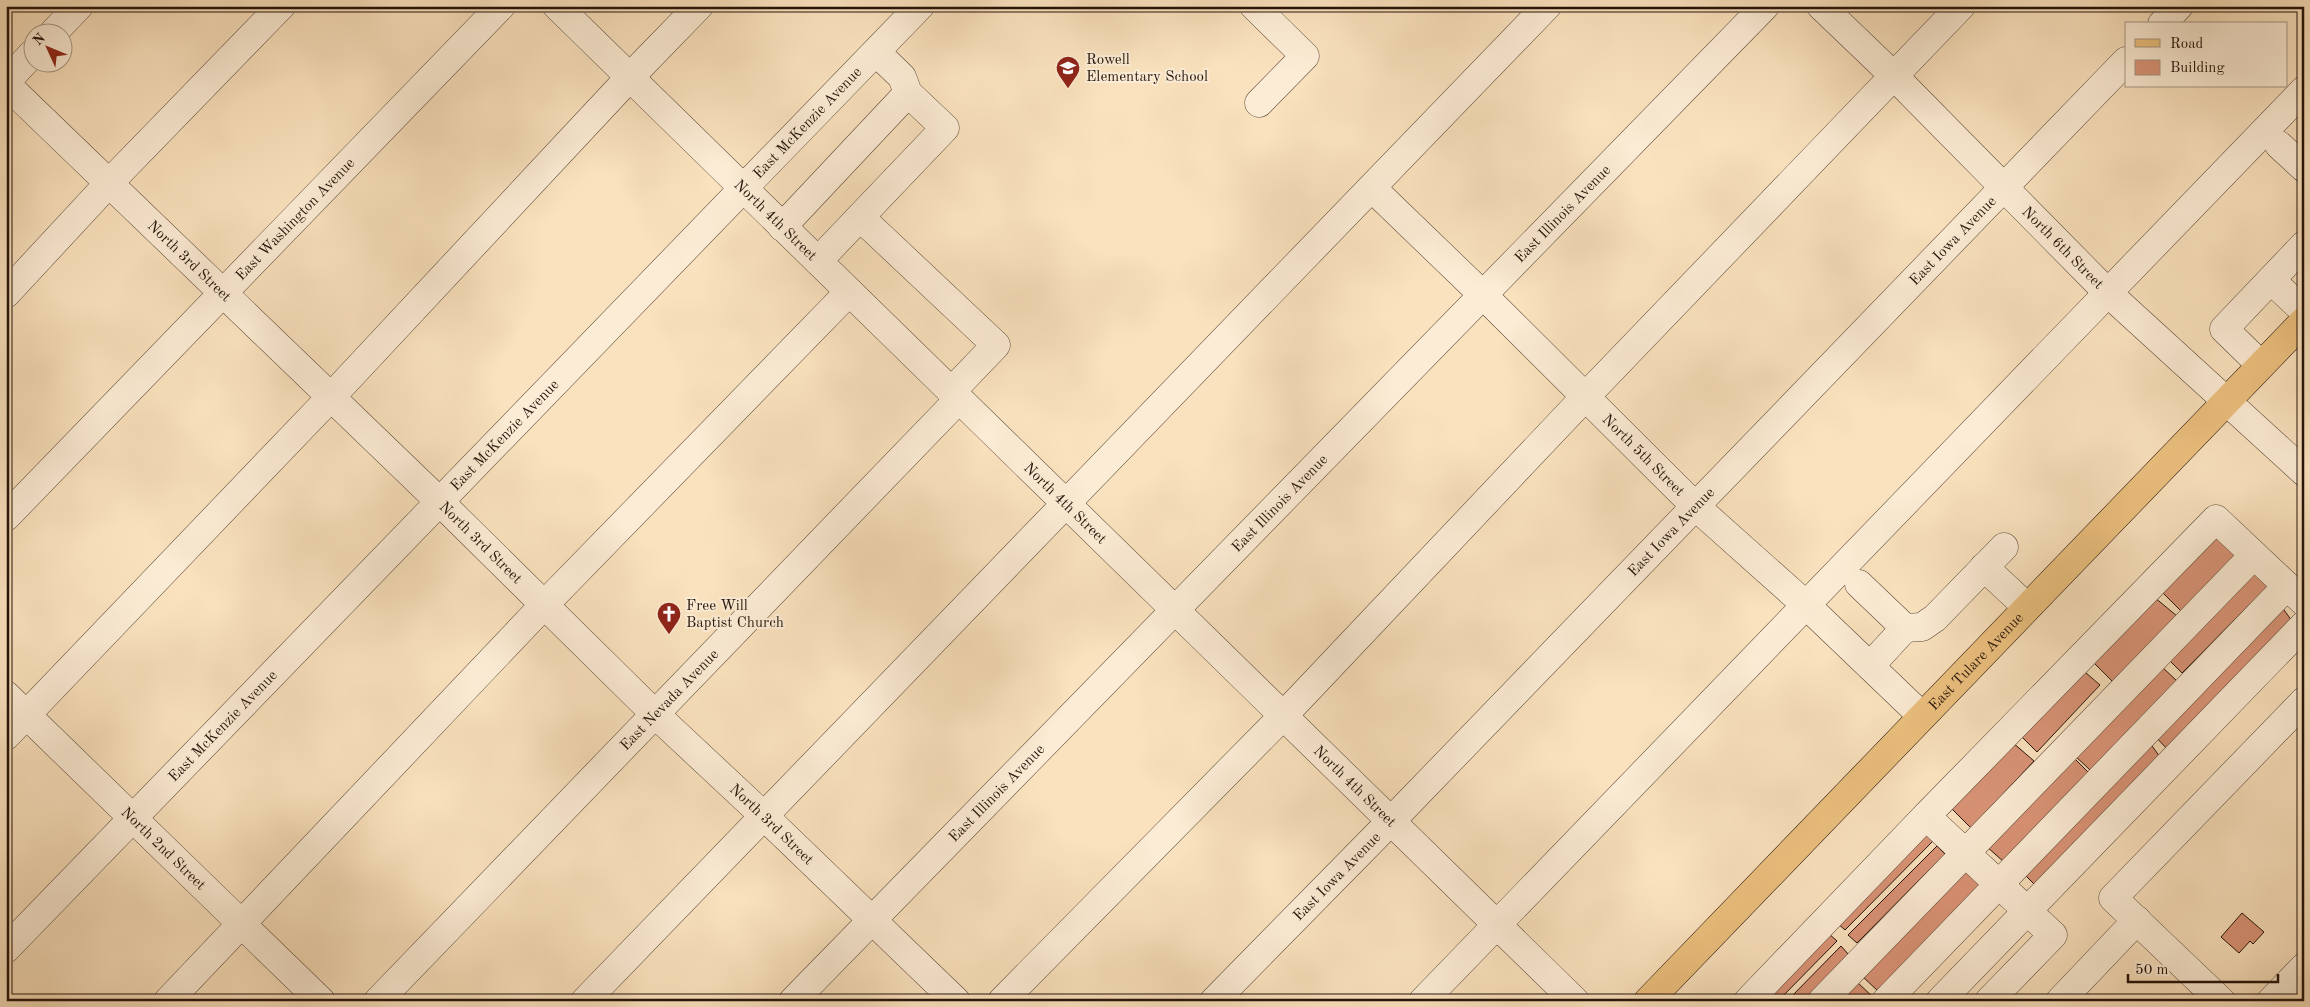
<svg xmlns="http://www.w3.org/2000/svg" width="2310" height="1007" font-family="'Old Standard TT',serif">
  <style>
    .building { fill: #da9477; stroke: #24130a }
    .lines { fill: none; stroke-linecap: round; stroke-linejoin: round }
    .minor-casing { stroke: #5a4737; stroke-width: 29 }
    .major-casing { stroke: #24130a; stroke-width: 29 }
    .minor { stroke: #fcecd5; stroke-width: 28 }
    .major { stroke: #edc17f; stroke-width: 28 }
    .labels { text-anchor: middle; stroke-width: 4; stroke-linejoin: round; paint-order: stroke }
    .poi-label { font-size: 15px; fill: #24130a; stroke: #fcecd5; text-anchor: start }
    .street-label { font-size: 15px; fill: #24130a; stroke: #fcecd5 }
  </style>
  <rect width="100%" height="100%" fill="#fae2be"/>
  <filter id="stains"><feTurbulence type="fractalNoise" baseFrequency=".004" numOctaves="4"/><feColorMatrix values="0 0 0 0 .2 0 0 0 0 .09 0 0 0 0 .02 0 0 0 .5 -.17"/></filter>
  <radialGradient id="worn" r=".72"><stop offset=".6" stop-color="#630" stop-opacity="0"/><stop offset="1" stop-color="#630" stop-opacity=".3"/></radialGradient>
  <!-- building -->
  <path class="building" d="M2222,525L2245,544L2182,612L2160,590Z
    M2252,568L2269,585L2182,673L2165,656Z
    M2154,597L2177,616L2114,683L2093,662Z
    M2279,603L2292,621L2169,751L2152,733Z
    M2160,665L2178,682L2090,770L2073,754Z
    M2078,666L2100,685L2037,752L2016,731Z
    M2147,739L2160,757L2037,887L2020,870Z
    M2012,742L2034,761L1971,828L1950,807Z
    M2074,758L2091,775L2004,862L1986,846Z
    M1925,833L1933,841L1845,930L1836,922Z
    M1937,846L1945,854L1857,943L1848,935Z
    M1964,868L1983,886L1880,993L1861,975Z
    M2242,913L2264,932L2253,944L2250,941L2239,953L2221,937Z
    M1828,933L1837,941L1778,1001H1761Z
    M1841,946L1849,955L1803,1001H1787Z
    M1856,981L1875,999L1874,1001H1838Z"/>
  <g class="lines">
    <defs>
      <g id="minor">
        <path id="s1" d="M557,6L1575,1001"/>
        <path d="M1254,6L1305,56L1259,103"/>
        <path id="s2" d="M1821,6L1893,75L2108,293L2304,472"/>
        <path d="M2162,24L2179,6"/>
        <path d="M54,32L79,6"/>
        <path d="M6,82L32,54"/>
        <path id="s3" d="M6,84L440,502L656,715L764,816L956,1001"/>
        <path d="M2279,145L2304,168"/>
        <path id="s4" d="M1372,188L1484,296L1695,506L1806,605L1922,716"/>
        <path d="M860,217L996,345L951,392"/>
        <path d="M782,227L908,93"/>
        <path d="M818,261L945,128L908,93L902,77L876,52"/>
        <path d="M2271,280L2304,311"/>
        <path d="M6,294L109,183L281,6"/>
        <path d="M2261,365L2224,329L2304,245"/>
        <path id="s5" d="M6,517L501,6"/>
        <path d="M1984,567L2027,607"/>
        <path d="M1859,584L1905,628L1870,666"/>
        <path d="M1905,628L1922,627L1935,618L2004,547"/>
        <path id="s6" d="M6,695L321,1001"/>
        <path d="M6,736L331,397L630,77L699,6"/>
        <path id="s7" d="M6,949L920,6"/>
        <path d="M168,1001L544,605L849,292"/>
        <path id="s8" d="M378,1001L959,399"/>
        <path d="M585,1001L1547,6"/>
        <path id="s9" d="M793,1001L1765,6"/>
        <path d="M1002,1001L1283,716L1586,396L1961,6"/>
        <path id="s10" d="M1214,1001L1391,821L2126,61"/>
        <path d="M1423,1001L2304,90"/>
        <path d="M1748,1001L1926,816"/>
        <path d="M1822,1001L2254,555"/>
        <path d="M1886,1001L2287,586"/>
        <path d="M1940,1001L2304,625"/>
        <path d="M1989,1001L2053,935L1926,816L2216,519L2304,602"/>
        <path d="M2060,1001L2137,920"/>
        <path d="M2221,1001L2113,898L2304,701"/>
        <path d="M2271,1001L2304,967"/>
      </g>
      <g id="major">
        <path id="s11" d="M1648,1001L2304,321"/>
      </g>
    </defs>
    <!-- minor casing -->
    <use href="#minor" class="minor-casing"/>
    <!-- major casing -->
    <use href="#major" class="major-casing"/>
    <!-- minor -->
    <use href="#minor" class="minor"/>
    <!-- major -->
    <use href="#major" class="major"/>
  </g>
  <!-- icons -->
  <defs>
    <symbol id="school-pin" viewBox="-11 -11 22 30"><path d="M0 17L-7.5 6A9.5 9.5 0 1 1 7.5 6Z" fill="#8f2418" stroke="#fcecd5"/><path d="M0-5L7-2L0 1L-7-2ZM-4 1L0 2.5L4 1V4Q0 6-4 4Z" fill="#fff"/></symbol>
    <symbol id="church-pin" viewBox="-11 -11 22 30"><path d="M0 17L-7.5 6A9.5 9.5 0 1 1 7.5 6Z" fill="#8f2418" stroke="#fcecd5"/><path d="M-1.2-6h2.4v3.5h3.3v2.4h-3.3V6h-2.4V-.1h-3.3v-2.4h3.3Z" fill="#fff"/></symbol>
  </defs>
  <g fill-rule="evenodd">
    <use href="#school-pin" x="1054" y="54" width="28" height="38"/>
    <use href="#church-pin" x="655" y="600" width="28" height="38"/>
  </g>
  <g class="labels">
    <!-- poi labels -->
    <g class="poi-label">
      <text x="1086" y="64">Rowell<tspan x="1086" dy="17">Elementary School</tspan></text>
      <text x="686" y="610">Free Will<tspan x="686" dy="17">Baptist Church</tspan></text>
    </g>
    <!-- street labels -->
    <g class="street-label">
      <text dy="5" stroke="none"><textPath href="#s7" startOffset="1151">East McKenzie Avenue</textPath></text>
      <text dy="5" stroke="none"><textPath href="#s9" startOffset="1101">East Illinois Avenue</textPath></text>
      <text dy="5" stroke="none"><textPath href="#s5" startOffset="415">East Washington Avenue</textPath></text>
      <text dy="5" stroke="none"><textPath href="#s1" startOffset="306">North 4th Street</textPath></text>
      <text dy="5" stroke="none"><textPath href="#s10" startOffset="1060">East Iowa Avenue</textPath></text>
      <text dy="5" stroke="none"><textPath href="#s2" startOffset="342">North 6th Street</textPath></text>
      <text dy="5" stroke="none"><textPath href="#s3" startOffset="255">North 3rd Street</textPath></text>
      <text dy="5" stroke="none"><textPath href="#s7" startOffset="716">East McKenzie Avenue</textPath></text>
      <text dy="5" stroke="none"><textPath href="#s4" startOffset="381">North 5th Street</textPath></text>
      <text dy="5" stroke="none"><textPath href="#s1" startOffset="711">North 4th Street</textPath></text>
      <text dy="5" stroke="none"><textPath href="#s9" startOffset="696">East Illinois Avenue</textPath></text>
      <text dy="5" stroke="none"><textPath href="#s10" startOffset="655">East Iowa Avenue</textPath></text>
      <text dy="5" stroke="none"><textPath href="#s3" startOffset="660">North 3rd Street</textPath></text>
      <text dy="5" stroke="none"><textPath href="#s11" startOffset="472">East Tulare Avenue</textPath></text>
      <text dy="5" stroke="none"><textPath href="#s8" startOffset="419">East Nevada Avenue</textPath></text>
      <text dy="5" stroke="none"><textPath href="#s7" startOffset="311">East McKenzie Avenue</textPath></text>
      <text dy="5" stroke="none"><textPath href="#s1" startOffset="1116">North 4th Street</textPath></text>
      <text dy="5" stroke="none"><textPath href="#s9" startOffset="291">East Illinois Avenue</textPath></text>
      <text dy="5" stroke="none"><textPath href="#s3" startOffset="1065">North 3rd Street</textPath></text>
      <text dy="5" stroke="none"><textPath href="#s6" startOffset="220">North 2nd Street</textPath></text>
      <text dy="5" stroke="none"><textPath href="#s10" startOffset="175">East Iowa Avenue</textPath></text>
    </g>
  </g>
  <!-- margin -->
  <rect width="2310" height="1007" fill="none" stroke="#fae2be" stroke-width="25"/>
  <rect x="8" y="8" width="2295" height="992" fill="none" stroke="#24130a" stroke-width="2.5"/>
  <rect x="12" y="12" width="2285" height="982" fill="none" stroke="#24130a"/>
  <!-- legend -->
  <rect x="2125" y="22" width="162" height="65" fill="#fcecd5" stroke="#a69584"/>
  <rect x="2135" y="39" width="25" height="8" fill="#edc17f" stroke="#a69584"/>
  <text x="2170" y="48" font-size="15" fill="#24130a">Road</text>
  <rect x="2135" y="60" width="25" height="15" fill="#da9477" stroke="#a69584"/>
  <text x="2170" y="72" font-size="15" fill="#24130a">Building</text>
  <!-- north arrow -->
  <g transform="translate(48 48) rotate(314)"><circle r="24" fill="#fcecd5" stroke="#a69584"/>
  <path d="M0-4L9 19L0 12L-9 19Z" fill="#8f2418"/>
  <text y="-8" font-size="14" font-weight="bold" text-anchor="middle" fill="#24130a">N</text>
  </g>
  <!-- scale -->
  <path d="M2128 974v8h150v-8" fill="none" stroke="#24130a" stroke-width="2.5"/>
  <text x="2135" y="974" font-size="15" fill="#24130a" stroke="#fcecd5" stroke-width="4" paint-order="stroke">50 m</text>
  <rect width="100%" height="100%" filter="url(#stains)"/>
  <rect width="100%" height="100%" fill="url(#worn)"/>
</svg>
